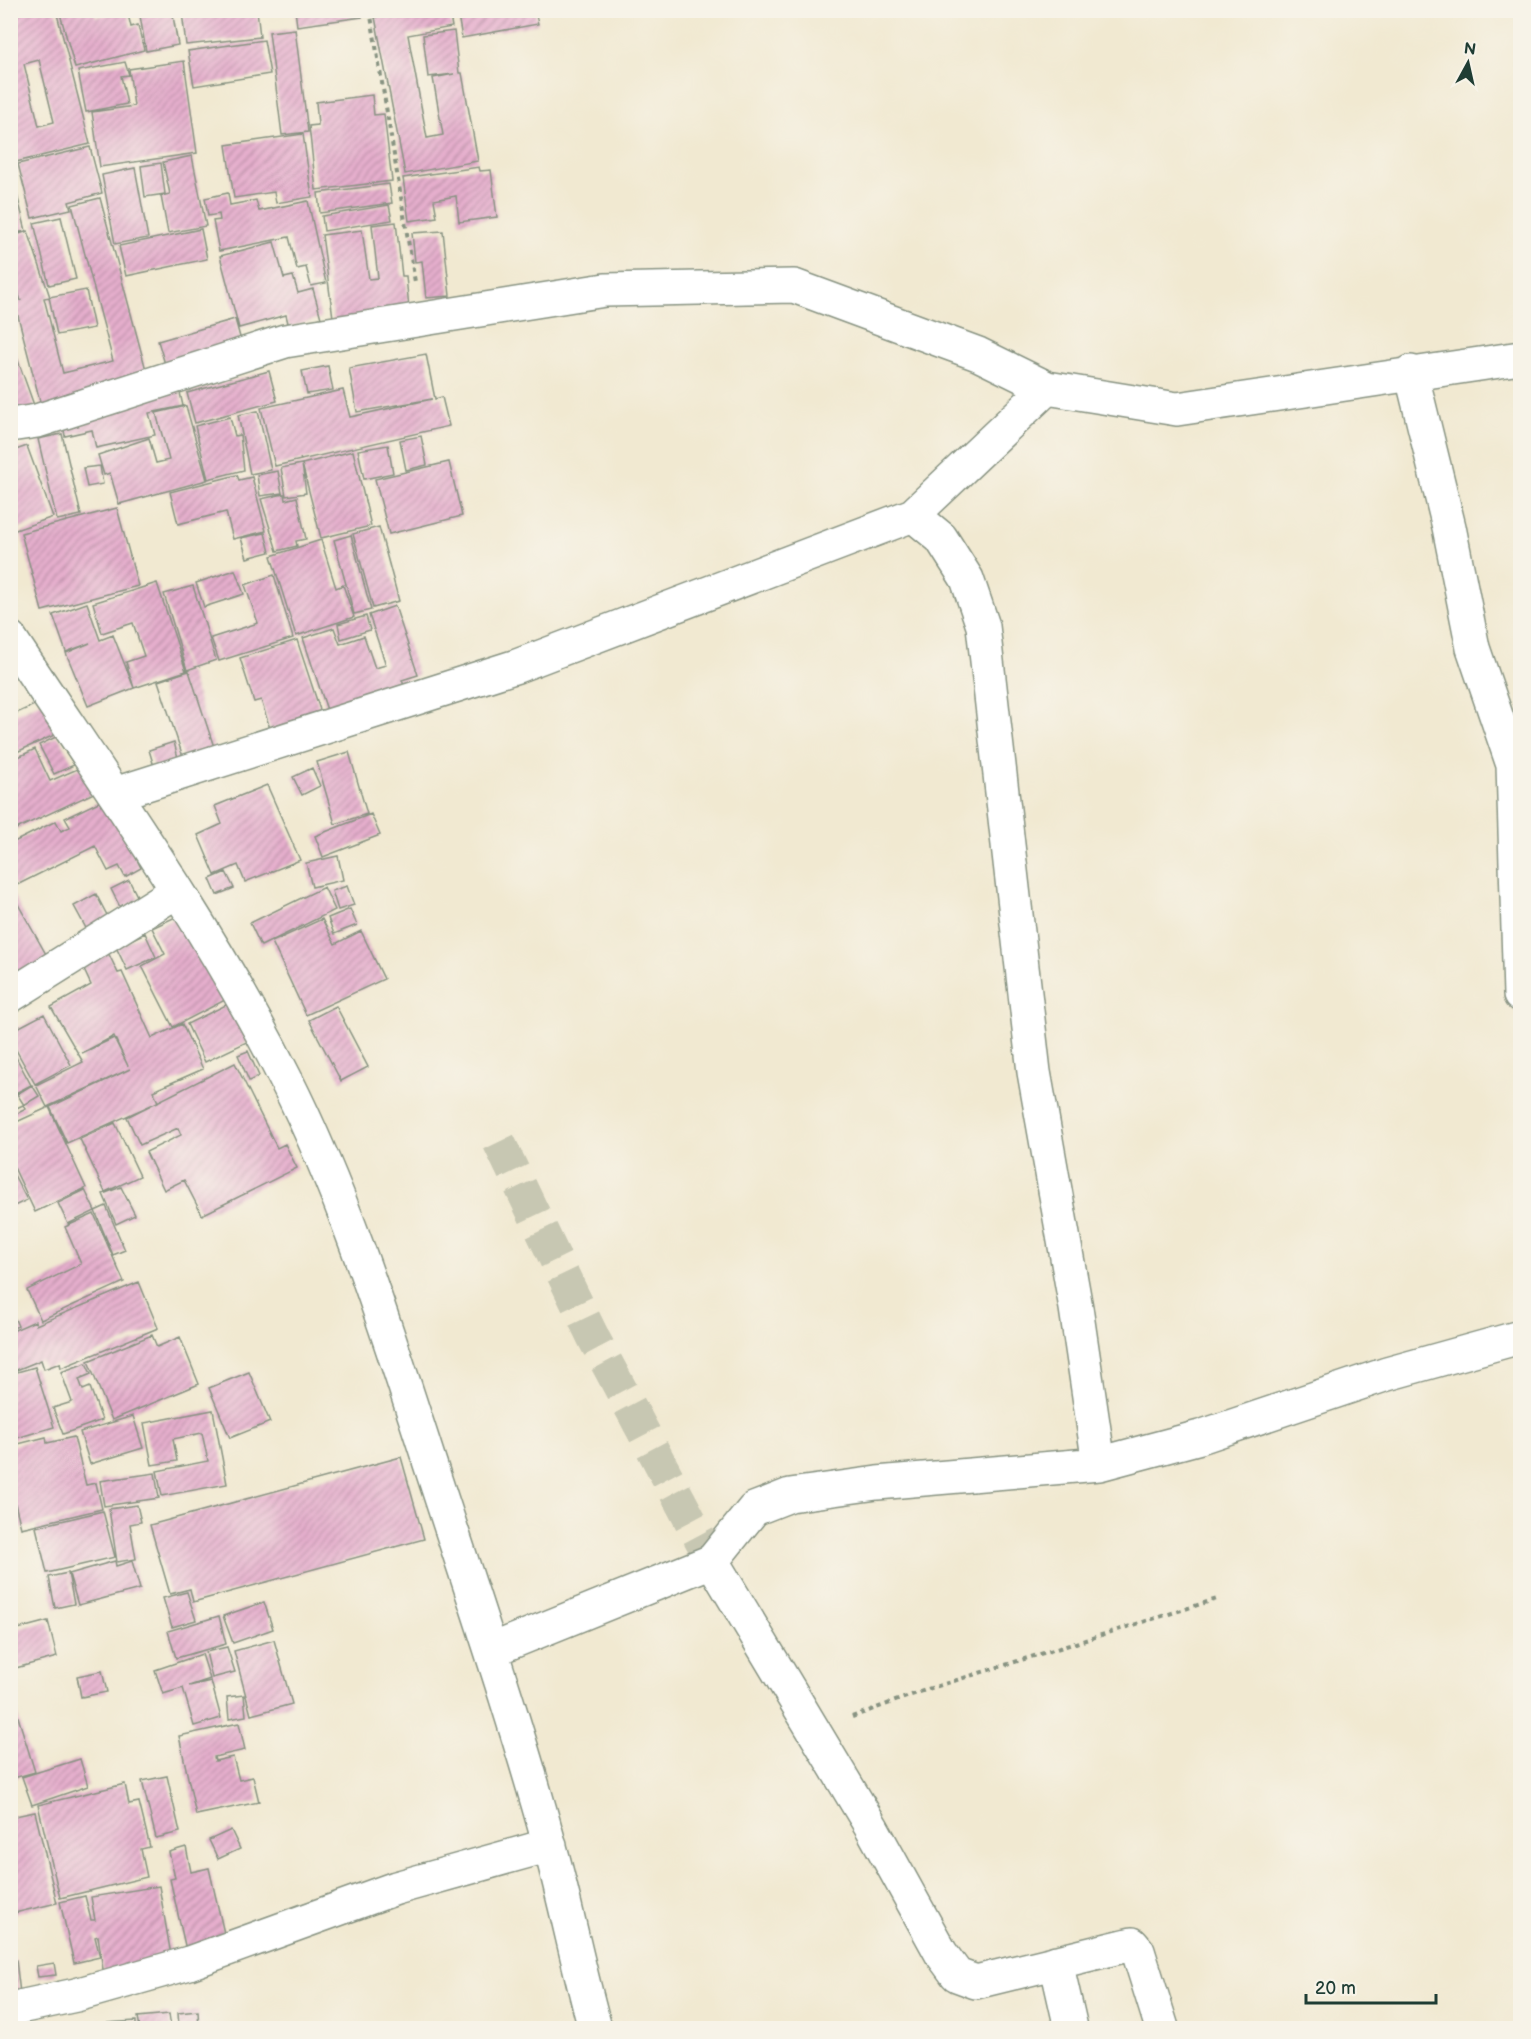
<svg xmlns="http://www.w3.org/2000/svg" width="1531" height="2039" font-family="'Balsamiq Sans',sans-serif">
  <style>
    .building { fill: url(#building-hatch); fill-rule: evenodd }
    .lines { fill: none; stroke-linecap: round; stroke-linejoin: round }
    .minor-tunnel { stroke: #c7c7b2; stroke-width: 33; stroke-dasharray: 33 16; stroke-linecap: butt }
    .minor-casing { stroke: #889382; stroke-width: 36 }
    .path { stroke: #889382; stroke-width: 4; stroke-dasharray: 4.5 4.5; stroke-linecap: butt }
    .minor { stroke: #fff; stroke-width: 33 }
  </style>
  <defs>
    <pattern id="building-hatch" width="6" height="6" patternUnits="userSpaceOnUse" patternTransform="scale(1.5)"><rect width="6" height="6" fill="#e6afcd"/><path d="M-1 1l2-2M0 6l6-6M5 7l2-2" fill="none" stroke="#ba90a7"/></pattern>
  </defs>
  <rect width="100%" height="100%" fill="#f7f3e8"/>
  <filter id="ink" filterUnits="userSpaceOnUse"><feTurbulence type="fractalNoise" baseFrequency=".0167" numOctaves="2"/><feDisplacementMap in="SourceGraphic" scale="12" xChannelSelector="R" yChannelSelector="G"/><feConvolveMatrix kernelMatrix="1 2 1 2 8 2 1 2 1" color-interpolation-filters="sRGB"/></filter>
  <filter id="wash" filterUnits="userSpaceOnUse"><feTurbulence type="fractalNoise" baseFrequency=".008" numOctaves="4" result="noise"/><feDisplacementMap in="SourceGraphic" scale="24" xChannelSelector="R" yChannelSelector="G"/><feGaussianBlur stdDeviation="1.35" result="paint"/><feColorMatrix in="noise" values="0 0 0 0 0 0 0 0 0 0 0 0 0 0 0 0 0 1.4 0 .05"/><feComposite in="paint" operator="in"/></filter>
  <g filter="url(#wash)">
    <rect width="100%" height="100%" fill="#f1e9d1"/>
    <g id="blocks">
      <!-- building -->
      <path class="building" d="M10,10H56L90,144L16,162L10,142ZM39,60L54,122L39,126L24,64Z
        M59,10H94L96,17L127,10L131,27L138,25L144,50L75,68Z
        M139,10H172L178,45L146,51Z
        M197,10H257L260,37L186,45L182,12Z
        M295,10H361L362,17L297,26Z
        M410,10H449L452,27L408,35L427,138L443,135L433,78L454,74L428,77L423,35L454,31L459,73H462L478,161L405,174L375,17Z
        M457,10H535L538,24L462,38Z
        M295,29L308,132L282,135L269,32Z
        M264,40L270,74L194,86L188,51Z
        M184,61L197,153L100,167L92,112L134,106L129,69Z
        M125,62L129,75L121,76L127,104L86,112L78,71Z
        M372,95L374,115L384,114L392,181L316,190L309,126L318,125L316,102Z
        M303,134L312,197L276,203L274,192L234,198L226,145Z
        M90,147L102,193L69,202L71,209L32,218L18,164Z
        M192,156L206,226L168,233L161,196L170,194L163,162Z
        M161,163L165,194L145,197L141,166Z
        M10,166L26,231L10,234Z
        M479,167L480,171L491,170L497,217L459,222L456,196L434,200L437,217L409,221L403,178Z
        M135,168L148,238L115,244L102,175Z
        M389,184L392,203L320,213L318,193Z
        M228,193L230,205L256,200L259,211L308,201L326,283L311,286L306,267L297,269L289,237L219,251L213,221L220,220L219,214L208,216L205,198Z
        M100,198L149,381L42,409L17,312L10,314V289L16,288L21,301L10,267V237L28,231L50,297L44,298L63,373L113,361L72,205Z
        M389,205L392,220L324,231L322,216Z
        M61,217L76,279L49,285L34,223Z
        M396,222L402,276H406L410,319L334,325L322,235L362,230L369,279L378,278L372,225Z
        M201,229L207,259L126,276L119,246Z
        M443,231L450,296L426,298L422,261L415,262L412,233Z
        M274,242L284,278L293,276L298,293L313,289L321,318L289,327L286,315L239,328L220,256Z
        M86,290L94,328L57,335L49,297Z
        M235,319L244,352L168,374L158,341Z
        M10,338L35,408L10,417Z
        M426,354L435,399L442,397L449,426L301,460L300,458L301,460L275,466L261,408L343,390L350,417L432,399L357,412L349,368Z
        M328,366L333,390L307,394L302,371Z
        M269,371L277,401L195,423L187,393Z
        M179,388L183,406L149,413L155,435L96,448L92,430L65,436L64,430L56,432Z
        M186,406L207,480L119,504L110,473L104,475L98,455L149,438L156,463L169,460L156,413Z
        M258,411L271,470L250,474L238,415Z
        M230,417L235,436L240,435L244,470L208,479L195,426Z
        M62,434L81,515L57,520L38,439Z
        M421,436L427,465L406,470L400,440Z
        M388,445L393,473L364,479L358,450Z
        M27,446L53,517L10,532V452Z
        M353,451L371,526L321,538L302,464Z
        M449,462L462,516L389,534L375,479Z
        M302,464L306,493L286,496L281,468Z
        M100,466L103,484L87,487L83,468Z
        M278,471L282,493L260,496L257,475Z
        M237,475L239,480L252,477L266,531L233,539L226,512L178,524L170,492Z
        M284,494L285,500L297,497L306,539L296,541L297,546L277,551L261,499Z
        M117,508L138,586L42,611L21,533Z
        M379,527L399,601L373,608L353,534Z
        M265,533L270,552L247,558L241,538Z
        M351,535L371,610L354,614L334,540Z
        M321,540L336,588L343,585L354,617L296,636L271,556Z
        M235,570L244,594L204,607L196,583Z
        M274,575L293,638L219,661L211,638L258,623L245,585Z
        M157,583L186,671L134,688L126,662L144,656L133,623L102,633L93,603Z
        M193,586L216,660L187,670L164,594Z
        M87,603L100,640L113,635L134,688L88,706L66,653L90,643L66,652L53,615Z
        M395,606L418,675L402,680L405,688L327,710L303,638L334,628L340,644L364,636L375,668L386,665L369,615Z
        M366,616L370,630L341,639L338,624Z
        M297,640L323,719L272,735L261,700L254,702L240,658Z
        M189,671L216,753L185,763L158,681Z
        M43,701L59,733L10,755V716Z
        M58,736L74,765L54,774L39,745Z
        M174,742L180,766L156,773L149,750Z
        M35,749L50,781L82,767L94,793L14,830L10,823V761Z
        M349,752L367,814L335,824L317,762Z
        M312,768L320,786L302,795L293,777Z
        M267,785L300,860L245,882L238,865L215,875L198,835L222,824L215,806Z
        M107,798L141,868L125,877L119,866L108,871L95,846L15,886L10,878V857L13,855L10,844L56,821L61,831L70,827L65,818Z
        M371,814L380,835L323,857L315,836Z
        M338,856L343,880L312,887L306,863Z
        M226,872L234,888L217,895L210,879Z
        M129,880L139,900L121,909L111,889Z
        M347,886L354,905L338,910L332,891Z
        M324,887L335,910L261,946L250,923Z
        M10,890L52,965L10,988Z
        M96,894L109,919L87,930L74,906Z
        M350,909L357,925L334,934L328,918Z
        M184,913L227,999L173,1027L142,966L165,954L152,928Z
        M322,919L335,944L361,931L384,979L306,1015L272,942Z
        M145,933L156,957L127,970L116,947Z
        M104,944L118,973L122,972L152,1038L182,1024L203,1069L153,1091L158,1102L67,1143L50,1107L130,1069L47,1107L36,1085L83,1062L51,1007L91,985L77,955ZM114,1036L128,1066L114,1038L82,1053Z
        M234,1001L253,1039L205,1062L187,1024Z
        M336,1006L368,1067L341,1081L309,1020Z
        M44,1014L71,1065L35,1084L10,1039V1032Z
        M10,1046L31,1085L10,1096Z
        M248,1051L259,1076L249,1081L238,1055Z
        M235,1063L277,1148L285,1144L297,1168L202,1215L184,1180L164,1190L146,1152L181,1135L178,1128L140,1145L127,1117Z
        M32,1085L39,1096L24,1105L17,1094Z
        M23,1105L26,1109L10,1117V1111Z
        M49,1107L86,1188L35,1212L10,1159V1125Z
        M115,1123L140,1176L105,1192L80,1139Z
        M14,1175L27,1200L10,1208V1177Z
        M121,1187L135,1215L116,1224L103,1194Z
        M85,1190L95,1211L68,1224L58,1203Z
        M106,1206L125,1250L113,1255L95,1211Z
        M94,1214L124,1282L41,1320L27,1290L81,1264L65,1227Z
        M139,1282L158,1328L61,1368L60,1363L44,1369L41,1360L14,1371L10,1362V1332L35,1321L36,1325Z
        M10,1308L18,1326L10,1329Z
        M152,1335L157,1347L180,1337L199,1384L112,1420L88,1361Z
        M86,1363L91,1374L79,1379L83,1390L90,1387L102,1420L63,1434L53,1408L72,1402L61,1372Z
        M35,1367L54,1427L10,1440V1374Z
        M249,1372L270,1422L230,1438L209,1388Z
        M213,1410L227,1484L162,1496L157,1471L208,1461L202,1433L173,1439L177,1461L152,1465L144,1423Z
        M133,1416L143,1448L90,1464L80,1432Z
        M46,1437L47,1443L74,1437L86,1485L96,1483L102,1509L21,1528L10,1483V1446Z
        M401,1457L424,1539L193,1602L190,1589L170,1594L150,1525Z
        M155,1473L159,1498L104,1506L100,1481Z
        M137,1505L141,1522L130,1524L136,1559L117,1562L109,1509Z
        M103,1511L115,1557L47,1573L36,1527Z
        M115,1561L116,1566L132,1561L140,1589L78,1605L69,1574Z
        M68,1573L74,1604L55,1608L49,1577Z
        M187,1592L196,1620L172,1627L163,1598Z
        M264,1602L273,1629L233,1643L223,1616Z
        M219,1616L226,1644L176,1658L168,1631Z
        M48,1621L57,1657L12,1669L10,1631Z
        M274,1640L292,1704L251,1715L234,1651Z
        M227,1647L235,1672L212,1678L206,1652Z
        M202,1654L210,1679L189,1686L211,1681L221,1718L194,1726L183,1688L163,1694L155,1670Z
        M102,1671L107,1692L81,1697L77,1676Z
        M244,1695L246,1716L229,1719L227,1697Z
        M15,1707L35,1772L10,1779V1708Z
        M239,1723L245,1750L214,1757L215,1761L233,1757L239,1780L253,1777L259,1802L196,1815L179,1736Z
        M80,1759L88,1786L32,1805L22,1777Z
        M167,1776L180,1832L156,1838L142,1781Z
        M125,1784L129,1804L139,1802L150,1847L141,1849L147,1877L60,1898L38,1805Z
        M35,1812L57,1903L10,1914V1817Z
        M231,1830L240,1849L218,1859L209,1840Z
        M186,1847L191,1872L209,1868L226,1942L186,1950L170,1879L175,1878L169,1852Z
        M159,1886L172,1961L105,1983L98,1936L95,1937L100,1957L74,1963L60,1902L85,1896L91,1920H95L91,1897Z
        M10,1960H16L20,1993H10Z
        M54,1963L56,1975L38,1977L36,1966Z
        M198,2011L199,2028H179L178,2013Z
        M169,2014L171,2028H140L138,2017Z
        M136,2021V2028H91L90,2024Z"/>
    </g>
  </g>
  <g filter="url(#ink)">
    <use href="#blocks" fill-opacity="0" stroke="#889382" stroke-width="1.5"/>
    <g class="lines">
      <!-- minor-tunnel -->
      <path class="minor-tunnel" d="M499,1142L594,1339L712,1561"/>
      <defs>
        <path id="minor" d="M1411,372L1449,527L1473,648L1513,765L1520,995
          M10,425L37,421L285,341L605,290L794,286L978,354L1047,388L1177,409L1520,358
          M913,515L941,538L967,579L983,626L1034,1072L1076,1308L1099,1464
          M10,638C105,782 208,924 285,1078C344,1195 383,1319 423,1442C466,1576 512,1708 549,1843C566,1904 578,1967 595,2028
          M115,794L517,666L913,515L1047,388
          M10,996L177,891
          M712,1561L872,1828L941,1953L957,1975L976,1982L1132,1944L1138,1951L1162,2028
          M492,1650L712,1561L754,1509L790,1495L877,1483L1099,1464L1200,1437L1387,1374L1520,1337
          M1056,1962L1071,2028
          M10,2009L76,1995L189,1963L396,1888L550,1845"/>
      </defs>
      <!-- minor casing -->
      <use href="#minor" class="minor-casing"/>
      <!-- path -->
      <path class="path" d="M370,10L415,282
        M852,1717L928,1689L1217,1599"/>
      <!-- minor -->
      <use href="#minor" class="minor"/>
    </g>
  </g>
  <!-- margin -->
  <rect width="1531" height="2039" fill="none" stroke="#f7f3e8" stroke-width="36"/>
  <!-- north arrow -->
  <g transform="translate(1468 63) rotate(8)" stroke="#f7f3e8" stroke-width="4.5" paint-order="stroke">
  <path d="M0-4.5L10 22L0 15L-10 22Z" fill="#1f3d34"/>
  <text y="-9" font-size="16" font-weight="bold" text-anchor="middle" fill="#1f3d34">N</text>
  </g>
  <!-- scale -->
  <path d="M1306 1994v9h130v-9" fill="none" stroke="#1f3d34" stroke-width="3"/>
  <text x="1315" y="1994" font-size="18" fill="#1f3d34" stroke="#f7f3e8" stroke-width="4.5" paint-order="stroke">20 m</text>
</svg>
